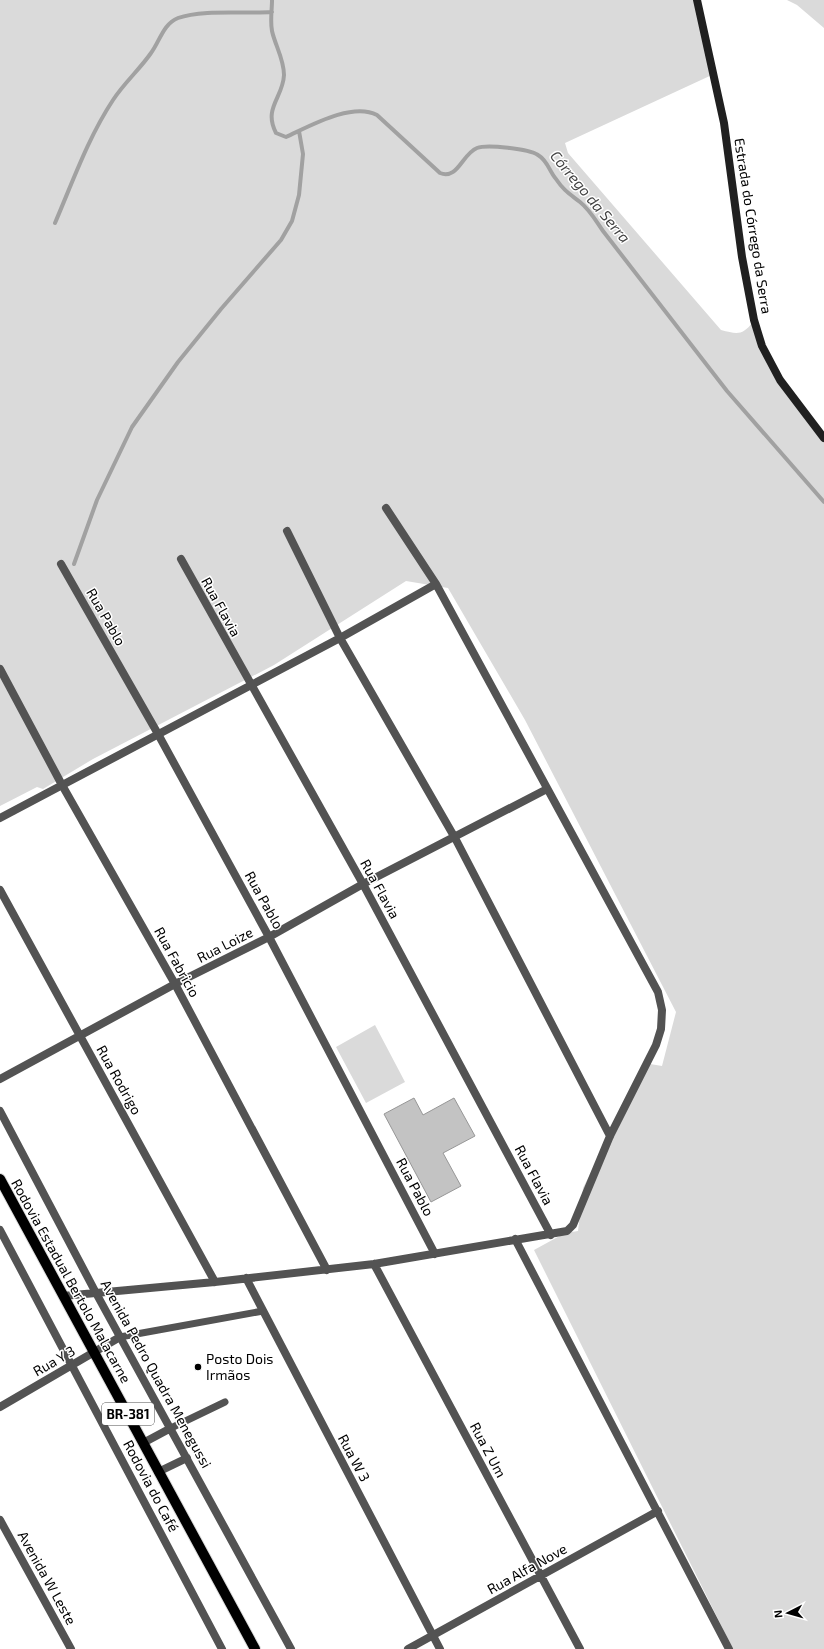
<svg xmlns="http://www.w3.org/2000/svg" width="824" height="1649" font-family="'Exo 2',sans-serif">
  <style>
    .green { fill: #dadada }
    .lines { fill: none; stroke-linecap: round; stroke-linejoin: round }
    .stream { stroke: #a1a1a1; stroke-width: 4 }
    .building { fill: #c3c3c3; stroke: #979797 }
    .primary-casing { stroke: #dbdbdb; stroke-width: 12 }
    .lane { stroke: #535353; stroke-width: 7 }
    .street { stroke: #535353; stroke-width: 8 }
    .secondary { stroke: #202020; stroke-width: 8 }
    .primary { stroke: #000; stroke-width: 10 }
    .poi-dot { fill: #000; stroke: #fff; stroke-width: 1.5 }
    .labels { text-anchor: middle; stroke-width: 3; stroke-linejoin: round; paint-order: stroke }
    .shield { fill: #fff; stroke: #4c4c4c; stroke-width: 1 }
    .shield-label { font-size: 13px; font-weight: bold; fill: #000 }
    .street-label { font-size: 14px; fill: #000; stroke: #fff }
    .poi-label { font-size: 14px; fill: #000; stroke: #fff; text-anchor: start }
    .water-label { font-size: 15px; font-style: italic; fill: #424242; stroke: #fff }
  </style>
  <rect width="100%" height="100%" fill="#fff"/>
  <!-- green -->
  <path class="green" d="M0,0H695L714,74L565,143L568,153L721,330C737,334 742,336 753,322L768,365L824,443V1649H733L534,1250L565,1233L578,1231L583,1188L610,1134L650,1064L662,1066L676,1012L525,720L448,588L406,581L274,665L93,759L43,789L37,787L0,806Z
    M787,0H824V28L797,5Z
    M375,1025L405,1082L366,1103L336,1047Z"/>
  <g class="lines">
    <!-- stream -->
    <path class="stream" d="M272,0C272,10 270,21 272,31C275,45 284,59 284,75C283,98 263,108 276,133L286,137C310,126 352,102 377,115L440,173C458,180 462,154 477,148C487,144 529,149 538,155C548,161 549,171 556,179C564,191 570,194 580,202C590,210 596,221 603,231L727,391L824,502
      M55,223C73,181 88,138 113,100C124,83 140,69 151,53C160,41 163,24 178,18C202,9 246,14 272,12
      M74,564L97,500L132,427L178,362L221,309L281,240L292,221L299,195L303,154L299,131"/>
  </g>
  <!-- building -->
  <path class="building" d="M414,1098L423,1115L454,1098L475,1136L443,1153L461,1186L431,1202L384,1114Z"/>
  <g class="lines">
    <defs>
      <path id="primary" d="M0,1179L255,1649"/>
    </defs>
    <!-- primary casing -->
    <use href="#primary" class="primary-casing"/>
    <!-- lane -->
    <path class="lane" d="M120,1337L263,1311
      M171,1428L225,1402"/>
    <!-- street -->
    <path class="street" d="M287,531L340,638L455,838L610,1136
      M181,559L363,884L551,1235
      M61,564L158,734L269,937L435,1254
      M0,669L62,785L175,984L327,1270
      M0,818L340,638L436,584
      M0,890L215,1282
      M0,1079L175,984L269,937L363,884L547,789
      M0,1111L96,1293L291,1649
      M0,1230L222,1649
      M515,1239L729,1649
      M374,1264L580,1649
      M246,1278L440,1649
      M63,1296L215,1282L374,1264L567,1231L573,1225L610,1136L656,1045L661,1029L662,1010L658,992L436,584L386,508
      M0,1407L120,1337
      M143,1443L171,1428
      M158,1472L187,1458
      M0,1520L71,1649
      M408,1649L658,1511"/>
    <!-- secondary -->
    <path class="secondary" d="M697,0L724,123L742,257L754,320L762,346L780,380L824,438"/>
    <!-- primary -->
    <use href="#primary" class="primary"/>
  </g>
  <!-- markers -->
  <circle class="poi-dot" cx="198" cy="1367" r="4"/>
  <g class="labels">
    <!-- shield labels -->
    <rect class="shield" x="102" y="1403" width="52" height="22" rx="3"/>
    <g class="shield-label">
      <text x="128" y="1419">BR-381</text>
    </g>
    <!-- street labels -->
    <g class="street-label">
      <text transform="translate(753 226) rotate(81)" y="5">Estrada do Córrego da Serra</text>
      <text transform="translate(221 607) rotate(61)" y="5">Rua Flavia</text>
      <text transform="translate(106 617) rotate(60)" y="5">Rua Pablo</text>
      <text transform="translate(380 889) rotate(61)" y="5">Rua Flavia</text>
      <text transform="translate(264 900) rotate(61)" y="5">Rua Pablo</text>
      <text transform="translate(225 945) rotate(-27)" y="5">Rua Loize</text>
      <text transform="translate(177 962) rotate(61)" y="5">Rua Fabricio</text>
      <text transform="translate(119 1080) rotate(61)" y="5">Rua Rodrigo</text>
      <text transform="translate(534 1175) rotate(62)" y="5">Rua Flavia</text>
      <text transform="translate(415 1187) rotate(62)" y="5">Rua Pablo</text>
      <text transform="translate(71 1281) rotate(61)" y="5">Rodovia Estadual Bertolo Malacarne</text>
      <text transform="translate(54 1361) rotate(-30)" y="5">Rua Y 3</text>
      <text transform="translate(156 1374) rotate(61)" y="5">Avenida Pedro Quadra Menegussi</text>
      <text transform="translate(488 1450) rotate(62)" y="5">Rua Z Um</text>
      <text transform="translate(354 1458) rotate(62)" y="5">Rua W 3</text>
      <text transform="translate(151 1486) rotate(62)" y="5">Rodovia do Café</text>
      <text transform="translate(527 1569) rotate(-29)" y="5">Rua Alfa Nove</text>
      <text transform="translate(47 1578) rotate(61)" y="5">Avenida W Leste</text>
    </g>
    <!-- poi labels -->
    <g class="poi-label">
      <text x="206" y="1364">Posto Dois<tspan x="206" dy="16">Irmãos</tspan></text>
    </g>
    <!-- water labels -->
    <g class="water-label">
      <text transform="translate(590 197) rotate(50)" y="5">Córrego da Serra</text>
    </g>
  </g>
  <!-- north arrow -->
  <g transform="translate(788 1613) rotate(264)" stroke="#ffffff" stroke-width="3" paint-order="stroke">
  <path d="M0-3L7 15L0 10L-7 15Z" fill="#000000"/>
  <text y="-6" font-size="11" font-weight="bold" text-anchor="middle" fill="#000000">N</text>
  </g>
</svg>
